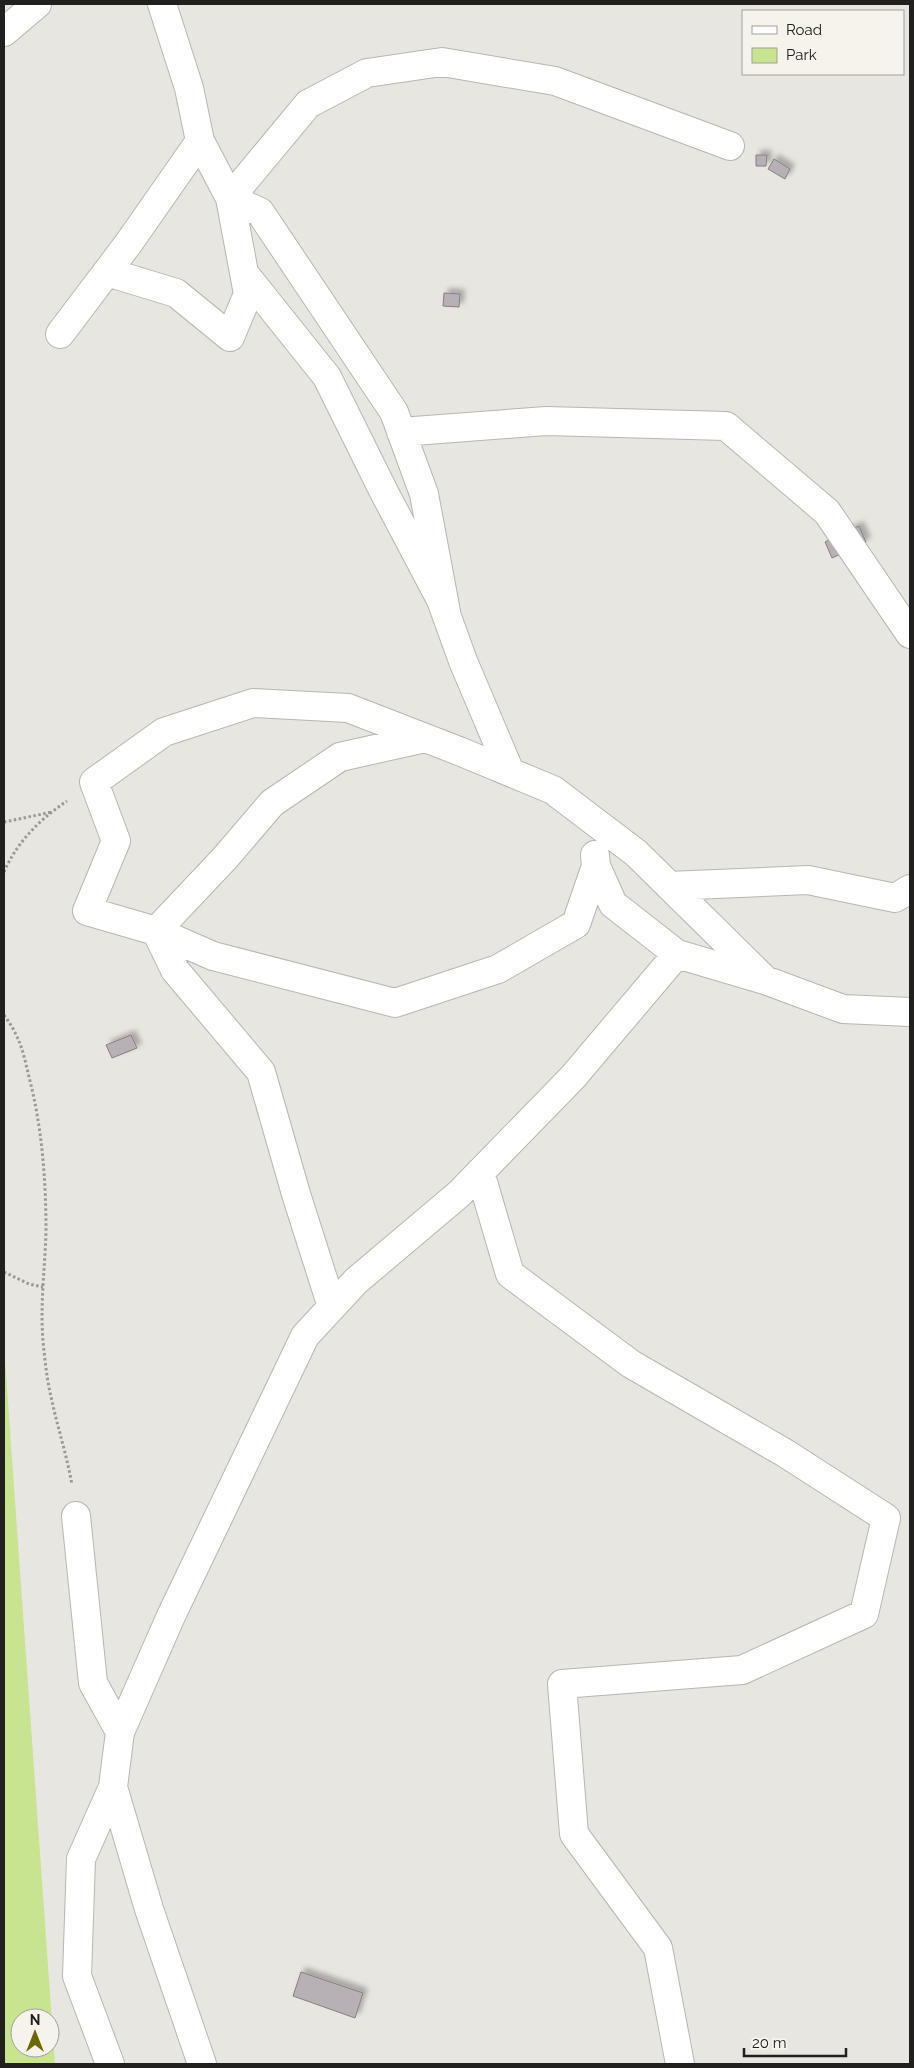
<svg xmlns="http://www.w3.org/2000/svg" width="914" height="2068" font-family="Raleway,sans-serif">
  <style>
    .green { fill: #c8e490; fill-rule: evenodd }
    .building { fill: #b7b0b4; stroke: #857f83; filter: url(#shadow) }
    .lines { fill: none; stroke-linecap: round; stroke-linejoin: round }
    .minor-casing { stroke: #b8b6b0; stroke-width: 30 }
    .path { stroke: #9b9995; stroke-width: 3; stroke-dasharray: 2.5 2.5; stroke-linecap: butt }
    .minor { stroke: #fff; stroke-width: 28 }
  </style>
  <defs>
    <filter id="shadow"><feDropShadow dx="4.5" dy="-4.5" stdDeviation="2.5" flood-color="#0004"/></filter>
  </defs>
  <rect width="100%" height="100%" fill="#e8e6e0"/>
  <!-- green -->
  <path class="green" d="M4,1346L55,2064H4ZM20,2018H50V2048H20Z"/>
  <!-- building -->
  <path class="building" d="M756,155H767L766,166H756Z
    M774,159L790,169L785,179L768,169Z
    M444,293L460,294L459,307L443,306Z
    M859,526L866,542L832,558L825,542Z
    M131,1035L137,1048L112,1058L106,1045Z
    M301,1972L363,1993L355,2018L293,1996Z"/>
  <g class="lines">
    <defs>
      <path id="minor" d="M162,4L189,88L200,141
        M4,32L37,4
        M244,273L327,377L384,492L441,600L463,661L510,772
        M60,334L128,244L200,141L230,198L248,294L230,337L176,293L107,272
        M401,432L546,421L726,426L827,512L910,634
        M447,617L424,494L394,412L260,212L230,198L308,104L367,73L442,62L555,81L730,146
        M425,738L340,757L272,803L225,858L156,931L87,911L116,841L94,782L164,732L253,703L348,708L459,751L553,790L636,853L765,980
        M595,855L596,866L613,904L677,954L765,980L843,1009L910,1012
        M669,886L808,880L895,898L910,889
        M156,931L213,956L395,1003L498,969L576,924L596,866
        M156,931L175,970L261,1072L296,1194L332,1307
        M480,1172L510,1274L631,1364L785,1453L886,1518L864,1614L742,1670L562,1684L574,1834L658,1948L680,2064
        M76,1516L93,1683L120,1732
        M110,2064L77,1976L81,1859L113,1787
        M202,2064L149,1909L113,1787L120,1732L171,1616L305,1336L356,1281L459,1194L573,1077L677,954"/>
    </defs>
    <!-- minor casing -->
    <use href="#minor" class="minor-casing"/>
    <!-- path -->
    <path class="path" d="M4,822L52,812
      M4,872C17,842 40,819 67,801
      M4,1015C20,1037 23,1051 29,1077C42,1127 46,1180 46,1231C45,1268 40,1304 43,1341C45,1361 47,1381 52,1401C58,1429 67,1456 72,1485
      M4,1272L29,1284L43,1287"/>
    <!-- minor -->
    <use href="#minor" class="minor"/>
  </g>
  <!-- border -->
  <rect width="914" height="2068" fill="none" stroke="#21201e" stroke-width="10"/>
  <!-- legend -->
  <rect x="742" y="10" width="162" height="65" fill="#f6f3ed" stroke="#a19f9a"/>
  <rect x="752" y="26" width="25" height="8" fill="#ffffff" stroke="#a19f9a"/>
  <text x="786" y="35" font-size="15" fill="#21201e">Road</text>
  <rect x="752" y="48" width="25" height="15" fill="#c8e490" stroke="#a19f9a"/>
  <text x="786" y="60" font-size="15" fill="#21201e">Park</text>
  <!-- north arrow -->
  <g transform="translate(35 2033)"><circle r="24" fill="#f6f3ed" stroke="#a19f9a"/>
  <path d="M0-4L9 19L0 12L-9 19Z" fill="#6e6800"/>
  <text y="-8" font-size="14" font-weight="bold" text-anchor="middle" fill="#21201e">N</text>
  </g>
  <!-- scale -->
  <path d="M744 2048v8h102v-8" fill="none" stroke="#21201e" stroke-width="2.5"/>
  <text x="752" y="2048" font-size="15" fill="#21201e" stroke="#f6f3ed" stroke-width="4" paint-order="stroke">20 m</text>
</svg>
